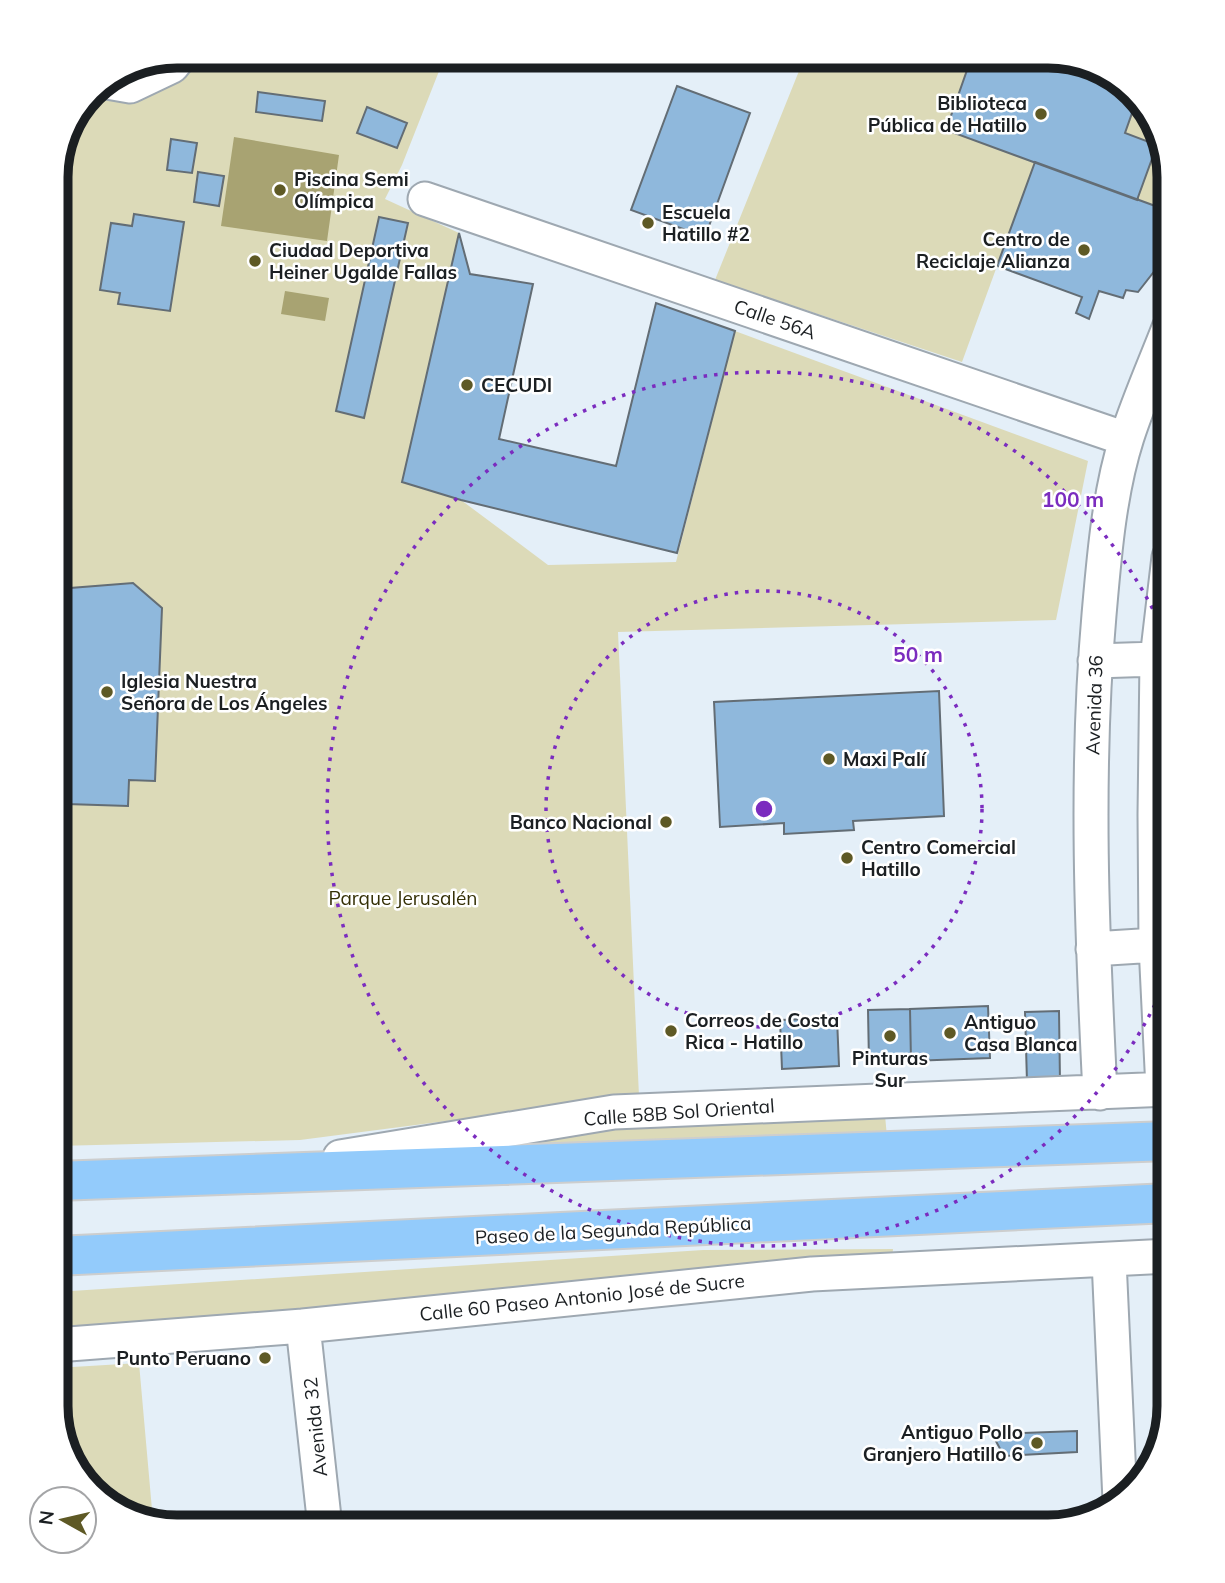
<svg xmlns="http://www.w3.org/2000/svg" width="1225" height="1583" font-family="Mulish,sans-serif">
  <style>
    .green { fill: #dcdab8 }
    .water { fill: #a8a372 }
    .building { fill: #8fb8dc; stroke: #636d75; stroke-width: 2 }
    .lines { fill: none; stroke-linecap: round; stroke-linejoin: round }
    .minor-casing { stroke: #9ea8b1; stroke-width: 37 }
    .highway-casing { stroke: #cdcece; stroke-width: 42 }
    .minor { stroke: #fff; stroke-width: 33 }
    .highway { stroke: #93cbfb; stroke-width: 38 }
    .ring { fill: none; stroke: #7b2cbf; stroke-width: 3.5; stroke-dasharray: 3.5 7 }
    .poi-dot { fill: #5e5925; stroke: #fff; stroke-width: 2.5 }
    .labels { text-anchor: middle; stroke-width: 5; stroke-linejoin: round; paint-order: stroke }
    .poi-label { font-size: 19px; font-weight: bold; fill: #1b1f22; stroke: #fff; text-anchor: start }
    .street-label { font-size: 19px; fill: #1b1f22; stroke: #fff }
    .park-label { font-size: 19px; fill: #353006; stroke: #fff }
    .rim { fill: none; stroke: #1b1f22; stroke-width: 9 }
    .centre { fill: #7b2cbf; stroke: #fff; stroke-width: 3.5 }
    .ring-label { font-size: 21px; text-anchor: middle; font-weight: bold; fill: #7b2cbf; stroke: #fff; stroke-width: 5; stroke-linejoin: round; paint-order: stroke }
  </style>
  <rect width="100%" height="100%" fill="#e4eff8"/>
  <!-- green -->
  <path class="green" d="M177,56H445L402,165L385,199L459,233L402,482L461,500L548,565L676,562L735,331L1088,461L1056,620L618,632L639,1096L300,1140L56,1146V775L68,776L67,804L127,806L129,780H155L162,608L133,584L70,588L56,599V169L68,124L97,86Z
    M805,56H972L946,130L1035,162L962,362L715,280Z
    M1137,99L1149,110L1169,177V211L1137,200L1157,145L1125,133Z
    M885,1115L887,1137L418,1151L608,1126Z
    M893,1249L892,1260L56,1333V1292L703,1250Z
    M139,1363L153,1521L117,1511L76,1473L56,1406V1368Z"/>
  <!-- water -->
  <path class="water" d="M234,137L339,155L327,241L221,226Z
    M285,291L329,298L325,321L281,314Z"/>
  <!-- building -->
  <path class="building" d="M972,56H1055L1108,72L1137,99L1125,133L1157,145L1137,200L946,130Z
    M677,86L750,113L705,237L631,210Z
    M258,92L325,101L322,121L256,112Z
    M367,107L407,123L397,148L357,133Z
    M171,139L197,143L192,173L167,170Z
    M1035,162L1158,207L1155,223L1167,239L1163,260L1138,292L1126,290L1123,298L1099,291L1089,319L1076,313L1082,297L997,266Z
    M198,172L224,176L219,206L194,202Z
    M134,214L184,222L170,311L118,304L120,293L100,290L111,223L132,226Z
    M379,217L408,223L364,418L336,411Z
    M459,233L470,274L533,284L499,439L616,466L656,303L735,331L677,553L461,500L402,482Z
    M133,583L162,608L155,781L129,780L128,806L67,804L68,776L56,775V599L70,588Z
    M939,691L944,816L853,821L854,830L784,834V823L720,827L714,702Z
    M988,1006L990,1058L911,1061L910,1009Z
    M910,1009L911,1061L869,1062L868,1010Z
    M1059,1011L1060,1082H1027L1025,1012Z
    M837,1018L839,1066L782,1069L780,1020Z
    M1077,1431V1452L1004,1456L992,1434Z"/>
  <g class="lines">
    <defs>
      <path id="minor" d="M107,82L130,86L172,66L180,56
        M425,199L1126,439
        M1095,661L1157,659
        M1093,949L1156,945
        M1163,1089L1156,945L1155,814L1157,659L1169,557
        M1100,1093C1092,934 1085,774 1099,615C1104,558 1109,493 1127,437C1139,400 1155,364 1169,328
        M340,1157L614,1112L1169,1089
        M1109,1260L1120,1501
        M303,1326L325,1527
        M56,1345L303,1326L812,1274L1169,1256"/>
      <path id="highway" d="M56,1181L1169,1141
        M56,1256L1169,1203"/>
    </defs>
    <!-- minor casing -->
    <use href="#minor" class="minor-casing"/>
    <!-- highway casing -->
    <use href="#highway" class="highway-casing"/>
    <!-- minor -->
    <use href="#minor" class="minor"/>
    <!-- highway -->
    <use href="#highway" class="highway"/>
  </g>
  <!-- distance rings -->
  <g class="ring">
    <circle cx="764" cy="809" r="218"/>
    <path d="M1168 976A437 437 0 1 1 1168 642"/>
  </g>
  <!-- markers -->
  <g class="poi-dot">
    <circle cx="1041" cy="114" r="7"/>
    <circle cx="280" cy="190" r="7"/>
    <circle cx="648" cy="223" r="7"/>
    <circle cx="1084" cy="250" r="7"/>
    <circle cx="255" cy="261" r="7"/>
    <circle cx="467" cy="385" r="7"/>
    <circle cx="107" cy="692" r="7"/>
    <circle cx="829" cy="759" r="7"/>
    <circle cx="666" cy="822" r="7"/>
    <circle cx="847" cy="858" r="7"/>
    <circle cx="671" cy="1031" r="7"/>
    <circle cx="950" cy="1033" r="7"/>
    <circle cx="890" cy="1036" r="7"/>
    <circle cx="265" cy="1358" r="7"/>
    <circle cx="1037" cy="1443" r="7"/>
  </g>
  <g class="labels">
    <!-- poi labels -->
    <g class="poi-label">
      <text x="1027" y="110" text-anchor="end">Biblioteca<tspan x="1027" dy="22">Pública de Hatillo</tspan></text>
      <text x="294" y="186">Piscina Semi<tspan x="294" dy="22">Olímpica</tspan></text>
      <text x="662" y="219">Escuela<tspan x="662" dy="22">Hatillo #2</tspan></text>
      <text x="1070" y="246" text-anchor="end">Centro de<tspan x="1070" dy="22">Reciclaje Alianza</tspan></text>
      <text x="269" y="257">Ciudad Deportiva<tspan x="269" dy="22">Heiner Ugalde Fallas</tspan></text>
      <text x="481" y="392">CECUDI</text>
      <text x="121" y="688">Iglesia Nuestra<tspan x="121" dy="22">Señora de Los Ángeles</tspan></text>
      <text x="843" y="766">Maxi Palí</text>
      <text x="652" y="829" text-anchor="end">Banco Nacional</text>
      <text x="861" y="854">Centro Comercial<tspan x="861" dy="22">Hatillo</tspan></text>
      <text x="685" y="1027">Correos de Costa<tspan x="685" dy="22">Rica - Hatillo</tspan></text>
      <text x="964" y="1029">Antiguo<tspan x="964" dy="22">Casa Blanca</tspan></text>
      <text x="890" y="1065" text-anchor="middle">Pinturas<tspan x="890" dy="22">Sur</tspan></text>
      <text x="251" y="1365" text-anchor="end">Punto Peruano</text>
      <text x="1023" y="1439" text-anchor="end">Antiguo Pollo<tspan x="1023" dy="22">Granjero Hatillo 6</tspan></text>
    </g>
    <!-- street labels -->
    <g class="street-label">
      <text transform="translate(775 319) rotate(19)" y="7">Calle 56A</text>
      <text transform="translate(1094 705) rotate(-88)" y="7">Avenida 36</text>
      <text transform="translate(679 1112) rotate(-4)" y="7">Calle 58B Sol Oriental</text>
      <text transform="translate(613 1230) rotate(-3)" y="7">Paseo de la Segunda República</text>
      <text transform="translate(582 1297) rotate(-6)" y="7">Calle 60 Paseo Antonio José de Sucre</text>
      <text transform="translate(315 1427) rotate(-96)" y="7">Avenida 32</text>
    </g>
    <!-- park labels -->
    <g class="park-label">
      <text x="403" y="905">Parque Jerusalén</text>
    </g>
  </g>
  <!-- crop -->
  <path d="M0 0H1225V1583H0ZM177 68H1048A109 109 0 0 1 1157 177V1406A109 109 0 0 1 1048 1515H177A109 109 0 0 1 68 1406V177A109 109 0 0 1 177 68Z" fill="#fff" fill-rule="evenodd"/>
  <path class="rim" d="M177 68H1048A109 109 0 0 1 1157 177V1406A109 109 0 0 1 1048 1515H177A109 109 0 0 1 68 1406V177A109 109 0 0 1 177 68Z"/>
  <circle cx="764" cy="809" r="10" class="centre"/>
  <g class="ring-label">
    <text x="1073" y="507">100 m</text>
    <text x="918" y="662">50 m</text>
  </g>
  <!-- north arrow -->
  <g transform="translate(63 1520) rotate(278)"><circle r="33" fill="#ffffff" stroke="#a4a5a7" stroke-width="2"/>
  <path d="M0-5L12 26L0 18L-12 26Z" fill="#5e5925"/>
  <text y="-10" font-size="19" font-weight="bold" text-anchor="middle" fill="#1b1f22">N</text>
  </g>
</svg>
